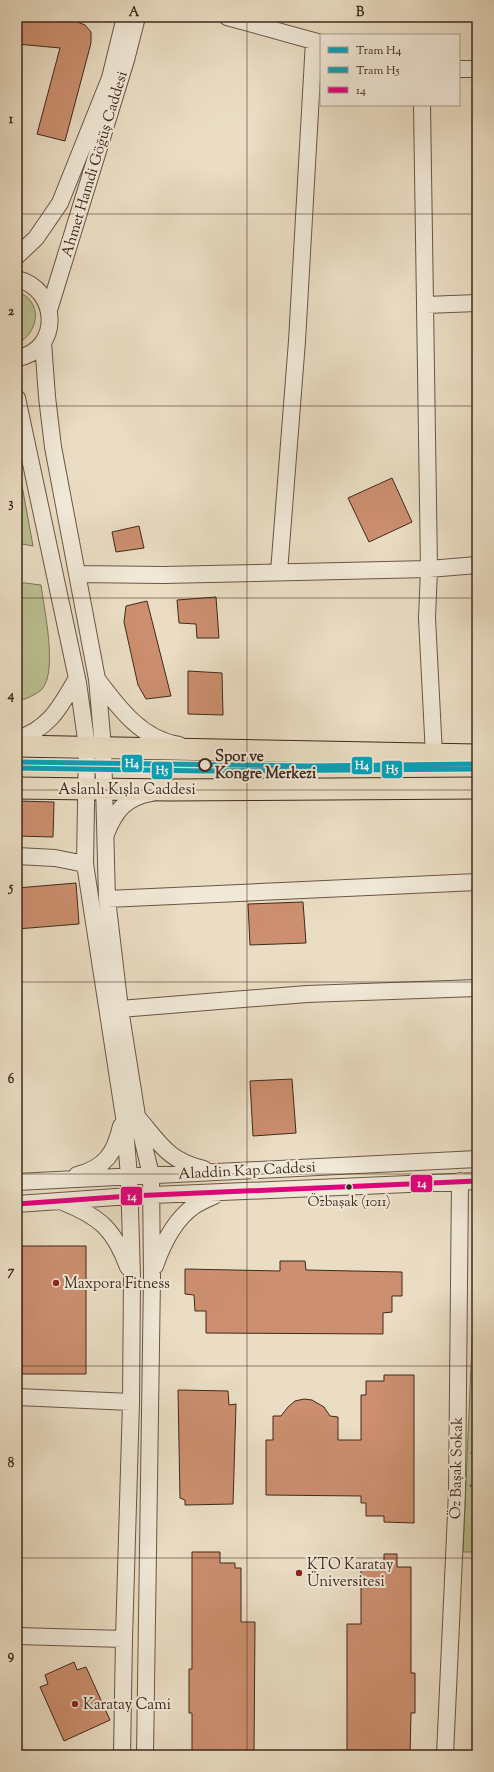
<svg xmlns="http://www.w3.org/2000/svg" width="494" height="1772" font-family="'Sorts Mill Goudy',serif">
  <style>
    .green { fill: #bac091; stroke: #7d7457 }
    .building { fill: #cc8f6f; stroke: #40291d }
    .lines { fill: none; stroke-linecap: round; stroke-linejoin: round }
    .minor-casing { stroke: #6a5646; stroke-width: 18 }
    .major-casing { stroke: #40291d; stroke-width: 23 }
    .path { stroke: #40291d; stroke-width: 2.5; stroke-dasharray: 1 2; stroke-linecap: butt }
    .minor { stroke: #f1e9d8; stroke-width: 16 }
    .major { stroke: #eaddc3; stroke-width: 21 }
    .bus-1-casing { stroke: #f1e9d8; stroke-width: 8 }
    .bus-1 { stroke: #e5007d; stroke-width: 5 }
    .tram-1-casing { stroke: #f1e9d8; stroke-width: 8 }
    .tram-2-casing { stroke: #f1e9d8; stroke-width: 8 }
    .tram-1 { stroke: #06a2ba; stroke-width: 5 }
    .tram-2 { stroke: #06a2ba; stroke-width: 5 }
    .grid { fill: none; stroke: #40291d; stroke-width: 1; stroke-opacity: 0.55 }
    .stop-dot { fill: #f1e9d8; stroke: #40291d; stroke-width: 2 }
    .bus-dot { fill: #40291d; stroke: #f1e9d8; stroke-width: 1.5 }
    .poi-dot { fill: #8f2418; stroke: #f1e9d8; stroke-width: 1.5 }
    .labels { text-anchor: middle; stroke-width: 4; stroke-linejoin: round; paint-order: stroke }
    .bus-label { font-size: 14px; fill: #40291d; stroke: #f1e9d8 }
    .street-label { font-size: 15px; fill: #40291d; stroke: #f1e9d8 }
    .stop-label { font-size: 15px; font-weight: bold; fill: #40291d; stroke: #f1e9d8; text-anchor: start }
    .poi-label { font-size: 15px; fill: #40291d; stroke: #f1e9d8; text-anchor: start }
    .line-badge { stroke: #f1e9d8; stroke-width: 1.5 }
    .badge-label { font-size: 11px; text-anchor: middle; font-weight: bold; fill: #fff }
    .neatline { fill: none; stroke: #40291d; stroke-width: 1.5 }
    .grid-label { font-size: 13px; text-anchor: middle; font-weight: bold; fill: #40291d }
  </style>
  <rect width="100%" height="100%" fill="#eaddc3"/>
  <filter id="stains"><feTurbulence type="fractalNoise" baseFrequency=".005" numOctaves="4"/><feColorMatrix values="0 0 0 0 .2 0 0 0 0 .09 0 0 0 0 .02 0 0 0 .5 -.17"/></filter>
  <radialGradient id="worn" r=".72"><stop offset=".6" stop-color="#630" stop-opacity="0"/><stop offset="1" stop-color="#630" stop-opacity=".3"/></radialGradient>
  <!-- green -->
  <path class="green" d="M17,292C43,300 40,332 17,344Z
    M17,458L33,546L17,543Z
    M17,582L41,585C44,609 58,671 42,689C36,695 25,699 17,702Z
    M477,1227V1552H463Z"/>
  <!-- building -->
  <path class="building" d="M17,18L75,21L85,25L91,32V43L65,141L37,134L60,48L17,44Z
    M392,478L412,522L369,542L348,498Z
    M139,526L144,548L116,552L112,532Z
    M216,597L219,638H197L196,624L179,623L177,600Z
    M147,601L171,696L146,699L138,685L124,622L126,606Z
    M188,671L222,673L223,715L188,714Z
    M17,801L54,802L53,837L17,836Z
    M76,883L79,924L17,929V888Z
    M303,902L306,943L250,945L248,904Z
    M292,1079L296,1133L253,1136L250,1081Z
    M22,1246H86V1374H22Z
    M280,1261H305L306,1270L402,1272V1296H392V1312L383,1313V1334L206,1333V1311H195L194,1295L185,1294V1269L280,1271Z
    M384,1375H414V1523L384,1522V1516H366V1503H361V1496L266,1495V1440H273V1416H281L288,1407L295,1401L304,1399L312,1400L324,1407L330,1416L338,1417V1440H361V1395H366V1381H384Z
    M178,1390L228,1391L229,1405L236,1404L233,1504L185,1505V1500L180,1498Z
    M192,1552H220V1563H235V1568H241V1622H255L254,1755H192V1713H189V1669H192Z
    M384,1554H397V1567H411V1673H415V1713H411L410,1755H347V1624H361V1568H369V1563H384Z
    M74,1662L77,1670L86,1667L110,1720L64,1741L40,1687L48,1684L45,1675Z"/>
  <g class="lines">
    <defs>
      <path id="minor" d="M227,17L321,43
        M459,69H477
        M422,105L429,569L427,618L434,755
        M17,256L36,238L60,203L110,78L125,17
        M17,279C60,289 61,351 17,358
        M426,305L477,303
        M49,310L126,60L137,17
        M43,342L47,397L53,447L97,679L103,747L107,899L120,1009L137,1116L151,1175L152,1277L145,1755
        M17,398L78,683L87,746L85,864L124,1117L129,1176L132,1277L131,1402L124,1639L122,1755
        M279,572L297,341L314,41
        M77,574L163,575L429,569L477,565
        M97,679C118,707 141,739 179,745
        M17,739C50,728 60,707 77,678
        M106,834C115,811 126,797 151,793
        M17,856L55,858L85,864
        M107,899L477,882
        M120,1009L307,994L477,988
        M139,1119C161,1145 169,1161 204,1169
        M77,1175C105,1168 115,1153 121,1126
        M17,1182L477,1159
        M63,1202C100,1217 114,1229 128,1267
        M17,1204L130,1196L477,1181
        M155,1266C163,1243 174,1220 194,1206C200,1202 207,1199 214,1196
        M17,1397L131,1402
        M17,1636L124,1639
        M445,1755L457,1492L460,1181"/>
      <path id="major" d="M17,746L477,755
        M17,788L169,790L477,788"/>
    </defs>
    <!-- minor casing -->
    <use href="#minor" class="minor-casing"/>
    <!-- major casing -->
    <use href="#major" class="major-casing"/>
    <!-- path -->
    <path class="path" d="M471,1452L477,1456
      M470,1486L477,1483"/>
    <!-- minor -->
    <use href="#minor" class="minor"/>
    <!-- major -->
    <use href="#major" class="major"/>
    <defs>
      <path id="bus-1" d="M17,1204L130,1196L477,1181"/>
    </defs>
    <!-- bus-1 casing -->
    <use href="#bus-1" class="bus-1-casing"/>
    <!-- bus-1 -->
    <use href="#bus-1" class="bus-1"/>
    <defs>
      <path id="tram-1" d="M17,762L309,766L477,764"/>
      <path id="tram-2" d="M17,768L204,771L477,769"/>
    </defs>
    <!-- tram-1 casing -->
    <use href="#tram-1" class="tram-1-casing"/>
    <!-- tram-2 casing -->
    <use href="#tram-2" class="tram-2-casing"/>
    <!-- tram-1 -->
    <use href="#tram-1" class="tram-1"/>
    <!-- tram-2 -->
    <use href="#tram-2" class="tram-2"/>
  </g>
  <!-- grid -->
  <path class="grid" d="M247,17V1755M17,214H477M17,406H477M17,598H477M17,790H477M17,982H477M17,1174H477M17,1366H477M17,1558H477"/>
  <!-- markers -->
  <circle class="stop-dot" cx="205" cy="765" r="6"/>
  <circle class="bus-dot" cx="349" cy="1187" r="3.5"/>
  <g class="poi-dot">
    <circle cx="56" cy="1283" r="4"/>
    <circle cx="299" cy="1573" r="4"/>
    <circle cx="75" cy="1704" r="4"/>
  </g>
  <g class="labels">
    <!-- bus labels -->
    <g class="bus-label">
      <text x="349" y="1206">Özbaşak (1011)</text>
    </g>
    <!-- street labels -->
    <g class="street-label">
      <text transform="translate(94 164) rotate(-73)" y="5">Ahmet Hamdi Göğüş Caddesi</text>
      <text x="127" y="794">Aslanlı Kışla Caddesi</text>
      <text transform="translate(247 1170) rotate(-3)" y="5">Aladdin Kap Caddesi</text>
      <text transform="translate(456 1468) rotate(-89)" y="5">Öz Başak Sokak</text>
    </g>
    <!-- stop labels -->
    <g class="stop-label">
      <text x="215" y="761">Spor ve<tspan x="215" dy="17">Kongre Merkezi</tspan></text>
    </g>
    <!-- poi labels -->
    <g class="poi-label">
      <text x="64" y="1288">Maxpora Fitness</text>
      <text x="307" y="1569">KTO Karatay<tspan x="307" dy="17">Üniversitesi</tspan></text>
      <text x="83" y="1709">Karatay Cami</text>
    </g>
  </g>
  <g class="line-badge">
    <rect x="121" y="754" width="22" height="19" rx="4" fill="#06a2ba"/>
    <rect x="351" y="756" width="22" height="19" rx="4" fill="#06a2ba"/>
    <rect x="381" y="760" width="22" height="19" rx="4" fill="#06a2ba"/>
    <rect x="151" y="761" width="22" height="19" rx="4" fill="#06a2ba"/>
    <rect x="410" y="1174" width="23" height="19" rx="4" fill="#e5007d"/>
    <rect x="120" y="1186" width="23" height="20" rx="4" fill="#e5007d"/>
  </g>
  <g class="badge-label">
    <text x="132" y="767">H4</text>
    <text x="362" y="769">H4</text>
    <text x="392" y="773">H5</text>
    <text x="162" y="774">H5</text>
    <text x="422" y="1187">14</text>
    <text x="132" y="1200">14</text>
  </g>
  <!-- margin -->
  <rect width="494" height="1772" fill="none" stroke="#eaddc3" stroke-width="44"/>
  <!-- legend -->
  <rect x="320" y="34" width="140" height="72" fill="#f1e9d8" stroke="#aa9c8d"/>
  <rect x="328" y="47" width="20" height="6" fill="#06a2ba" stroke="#aa9c8d"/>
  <text x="356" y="54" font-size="12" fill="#40291d">Tram H4</text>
  <rect x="328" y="67" width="20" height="6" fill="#06a2ba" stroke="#aa9c8d"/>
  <text x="356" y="74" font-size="12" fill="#40291d">Tram H5</text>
  <rect x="328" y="87" width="20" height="6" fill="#e5007d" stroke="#aa9c8d"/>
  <text x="356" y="94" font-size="12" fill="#40291d">14</text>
  <rect x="22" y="22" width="450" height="1728" class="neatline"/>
  <g class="grid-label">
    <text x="134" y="16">A</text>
    <text x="360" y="16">B</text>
    <text x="11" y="123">1</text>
    <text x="11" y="315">2</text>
    <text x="11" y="507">3</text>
    <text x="11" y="699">4</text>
    <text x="11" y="891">5</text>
    <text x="11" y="1083">6</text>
    <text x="11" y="1275">7</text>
    <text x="11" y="1467">8</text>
    <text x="11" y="1659">9</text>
  </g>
  <rect width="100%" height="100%" filter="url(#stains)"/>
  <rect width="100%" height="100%" fill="url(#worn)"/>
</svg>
